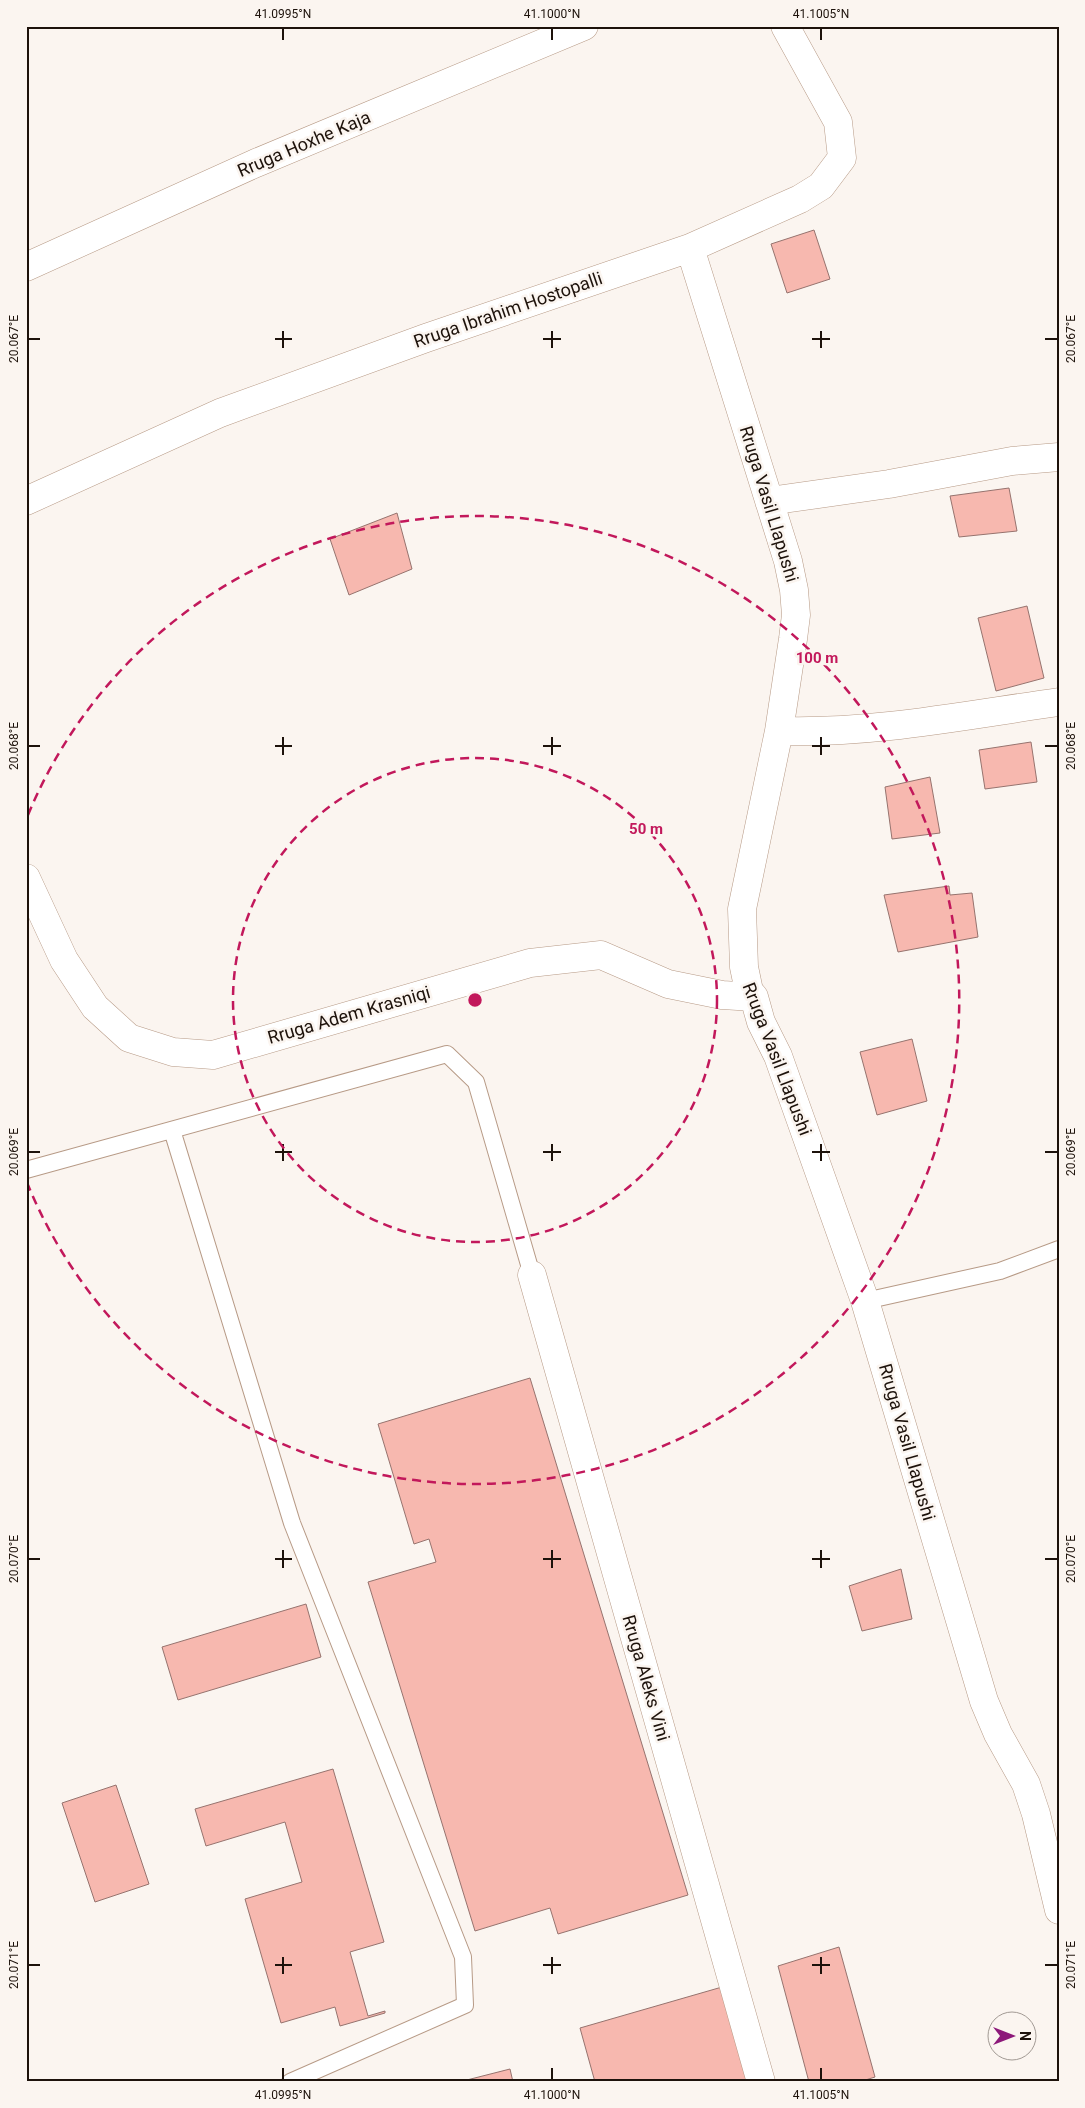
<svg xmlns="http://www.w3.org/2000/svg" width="1085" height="2108" font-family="Roboto,sans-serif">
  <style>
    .building { fill: #f7b8af; stroke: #96736e }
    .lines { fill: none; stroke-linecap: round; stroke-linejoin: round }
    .service-casing { stroke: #b79a86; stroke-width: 18 }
    .minor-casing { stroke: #b79a86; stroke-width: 29 }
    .service { stroke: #fff; stroke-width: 16 }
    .minor { stroke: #fff; stroke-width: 28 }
    .ticks { fill: none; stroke: #1d120b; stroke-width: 2 }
    .ring { fill: none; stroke: #c2185b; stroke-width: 2.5; stroke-dasharray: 9 6 }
    .labels { text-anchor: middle; stroke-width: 5; stroke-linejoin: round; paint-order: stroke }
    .street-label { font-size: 18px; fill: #1d120b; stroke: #fbf5f0 }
    .centre { fill: #c2185b; stroke: #fbf5f0; stroke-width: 2.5 }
    .ring-label { font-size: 15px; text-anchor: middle; font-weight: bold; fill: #c2185b; stroke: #fbf5f0; stroke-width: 5; stroke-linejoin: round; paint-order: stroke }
    .neatline { fill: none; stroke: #1d120b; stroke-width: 2 }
    .ticks-label { font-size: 12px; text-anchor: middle; fill: #1d120b }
  </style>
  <rect width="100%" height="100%" fill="#fbf5f0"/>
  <!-- building -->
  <path class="building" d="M814,230L830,279L787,293L771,244Z
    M1009,488L1017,531L959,537L950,496Z
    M397,513L412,569L349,595L330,539Z
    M1027,606L1044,678L996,691L978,618Z
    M1031,742L1037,782L985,789L979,750Z
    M930,777L940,833L892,839L885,787Z
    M949,886L950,895L972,893L978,937L898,952L884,895Z
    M912,1039L927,1101L877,1115L860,1052Z
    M530,1378L688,1895L558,1934L550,1908L475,1931L368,1582L436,1562L429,1539L414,1544L378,1424Z
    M901,1569L912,1619L862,1631L849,1586Z
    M306,1604L321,1657L178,1700L162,1647Z
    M333,1769L384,1942L350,1952L368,2016L385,2011V2013L340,2026L335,2007L281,2023L245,1899L302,1882L285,1822L206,1846L195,1809Z
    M116,1785L149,1884L95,1902L62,1803Z
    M839,1947L875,2077L859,2082H809L778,1966Z
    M722,1987L749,2082H595L580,2028Z
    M510,2069L513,2082H459Z"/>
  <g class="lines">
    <defs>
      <path id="service" d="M172,1130L292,1523L463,1957L465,2005L290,2082
        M26,1170L447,1054L476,1082L532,1275
        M865,1301L1000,1271L1059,1249"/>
      <path id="minor" d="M690,248L788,561L794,590L796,615L793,639L779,731L742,909L744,967L749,991L754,997L761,1022L778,1056L865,1301L984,1701L998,1734L1026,1784L1036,1814L1059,1910
        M26,267L256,163L584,26
        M26,501L220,413L426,338L690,248L800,199L821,186L842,158L838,122L785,26
        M769,501L889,484L1012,461L1059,457
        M779,731C873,734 966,715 1059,702
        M26,878L64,960L95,1007L129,1038L173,1052L213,1055L530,963L601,955L668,984L722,995L754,997
        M532,1275L761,2082"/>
    </defs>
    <!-- service casing -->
    <use href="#service" class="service-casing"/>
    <!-- minor casing -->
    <use href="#minor" class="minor-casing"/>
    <!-- service -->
    <use href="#service" class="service"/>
    <!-- minor -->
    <use href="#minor" class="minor"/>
  </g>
  <!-- ticks -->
  <path class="ticks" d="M283,28V40M552,28V40M821,28V40M283,331V348M552,331V348M821,331V348M28,339H40M275,339H292M543,339H561M812,339H830M1045,339H1058M283,737V755M552,737V755M821,737V755M28,746H40M275,746H292M543,746H561M812,746H830M1045,746H1058M283,1144V1161M552,1144V1161M821,1144V1161M28,1152H40M275,1152H292M543,1152H561M812,1152H830M1045,1152H1058M283,1550V1568M552,1550V1568M821,1550V1568M28,1559H40M275,1559H292M543,1559H561M812,1559H830M1045,1559H1058M283,1957V1974M552,1957V1974M821,1957V1974M28,1965H40M275,1965H292M543,1965H561M812,1965H830M1045,1965H1058M283,2068V2080M552,2068V2080M821,2068V2080"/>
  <!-- distance rings -->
  <g class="ring">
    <circle cx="475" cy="1000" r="242"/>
    <path d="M28 815A484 484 0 1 1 28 1185"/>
  </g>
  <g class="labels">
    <!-- street labels -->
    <g class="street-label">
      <text transform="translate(304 144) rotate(-23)" y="6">Rruga Hoxhe Kaja</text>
      <text transform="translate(508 310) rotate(-19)" y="6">Rruga Ibrahim Hostopalli</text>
      <text transform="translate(769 504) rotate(73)" y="6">Rruga Vasil Llapushi</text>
      <text transform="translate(349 1015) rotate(-16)" y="6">Rruga Adem Krasniqi</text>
      <text transform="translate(777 1059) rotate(69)" y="6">Rruga Vasil Llapushi</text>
      <text transform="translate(907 1442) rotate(74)" y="6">Rruga Vasil Llapushi</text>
      <text transform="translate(646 1678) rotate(74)" y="6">Rruga Aleks Vini</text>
    </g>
  </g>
  <circle cx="475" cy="1000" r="8" class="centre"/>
  <g class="ring-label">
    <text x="817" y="663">100 m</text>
    <text x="646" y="834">50 m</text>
  </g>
  <!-- border -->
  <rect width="1085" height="2108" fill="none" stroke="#fbf5f0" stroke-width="55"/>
  <!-- north arrow -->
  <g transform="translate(1012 2036) rotate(90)"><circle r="24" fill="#fbf5f0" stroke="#a29a94"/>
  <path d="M0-4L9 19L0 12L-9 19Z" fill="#8d197a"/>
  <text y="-8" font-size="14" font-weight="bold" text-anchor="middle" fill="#1d120b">N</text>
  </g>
  <rect x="28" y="28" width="1030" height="2052" class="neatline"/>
  <g class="ticks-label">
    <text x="283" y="18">41.0995°N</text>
    <text x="552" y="18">41.1000°N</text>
    <text x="821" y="18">41.1005°N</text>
    <text transform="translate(1071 339) rotate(-90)" y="4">20.067°E</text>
    <text transform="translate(14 339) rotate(-90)" y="4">20.067°E</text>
    <text transform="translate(14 746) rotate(-90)" y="4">20.068°E</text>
    <text transform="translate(1071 746) rotate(-90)" y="4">20.068°E</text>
    <text transform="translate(1071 1152) rotate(-90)" y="4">20.069°E</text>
    <text transform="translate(14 1152) rotate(-90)" y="4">20.069°E</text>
    <text transform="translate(14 1559) rotate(-90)" y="4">20.070°E</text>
    <text transform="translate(1071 1559) rotate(-90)" y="4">20.070°E</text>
    <text transform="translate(14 1965) rotate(-90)" y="4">20.071°E</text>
    <text transform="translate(1071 1965) rotate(-90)" y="4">20.071°E</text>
    <text x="283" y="2099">41.0995°N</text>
    <text x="552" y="2099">41.1000°N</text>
    <text x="821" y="2099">41.1005°N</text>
  </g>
</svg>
